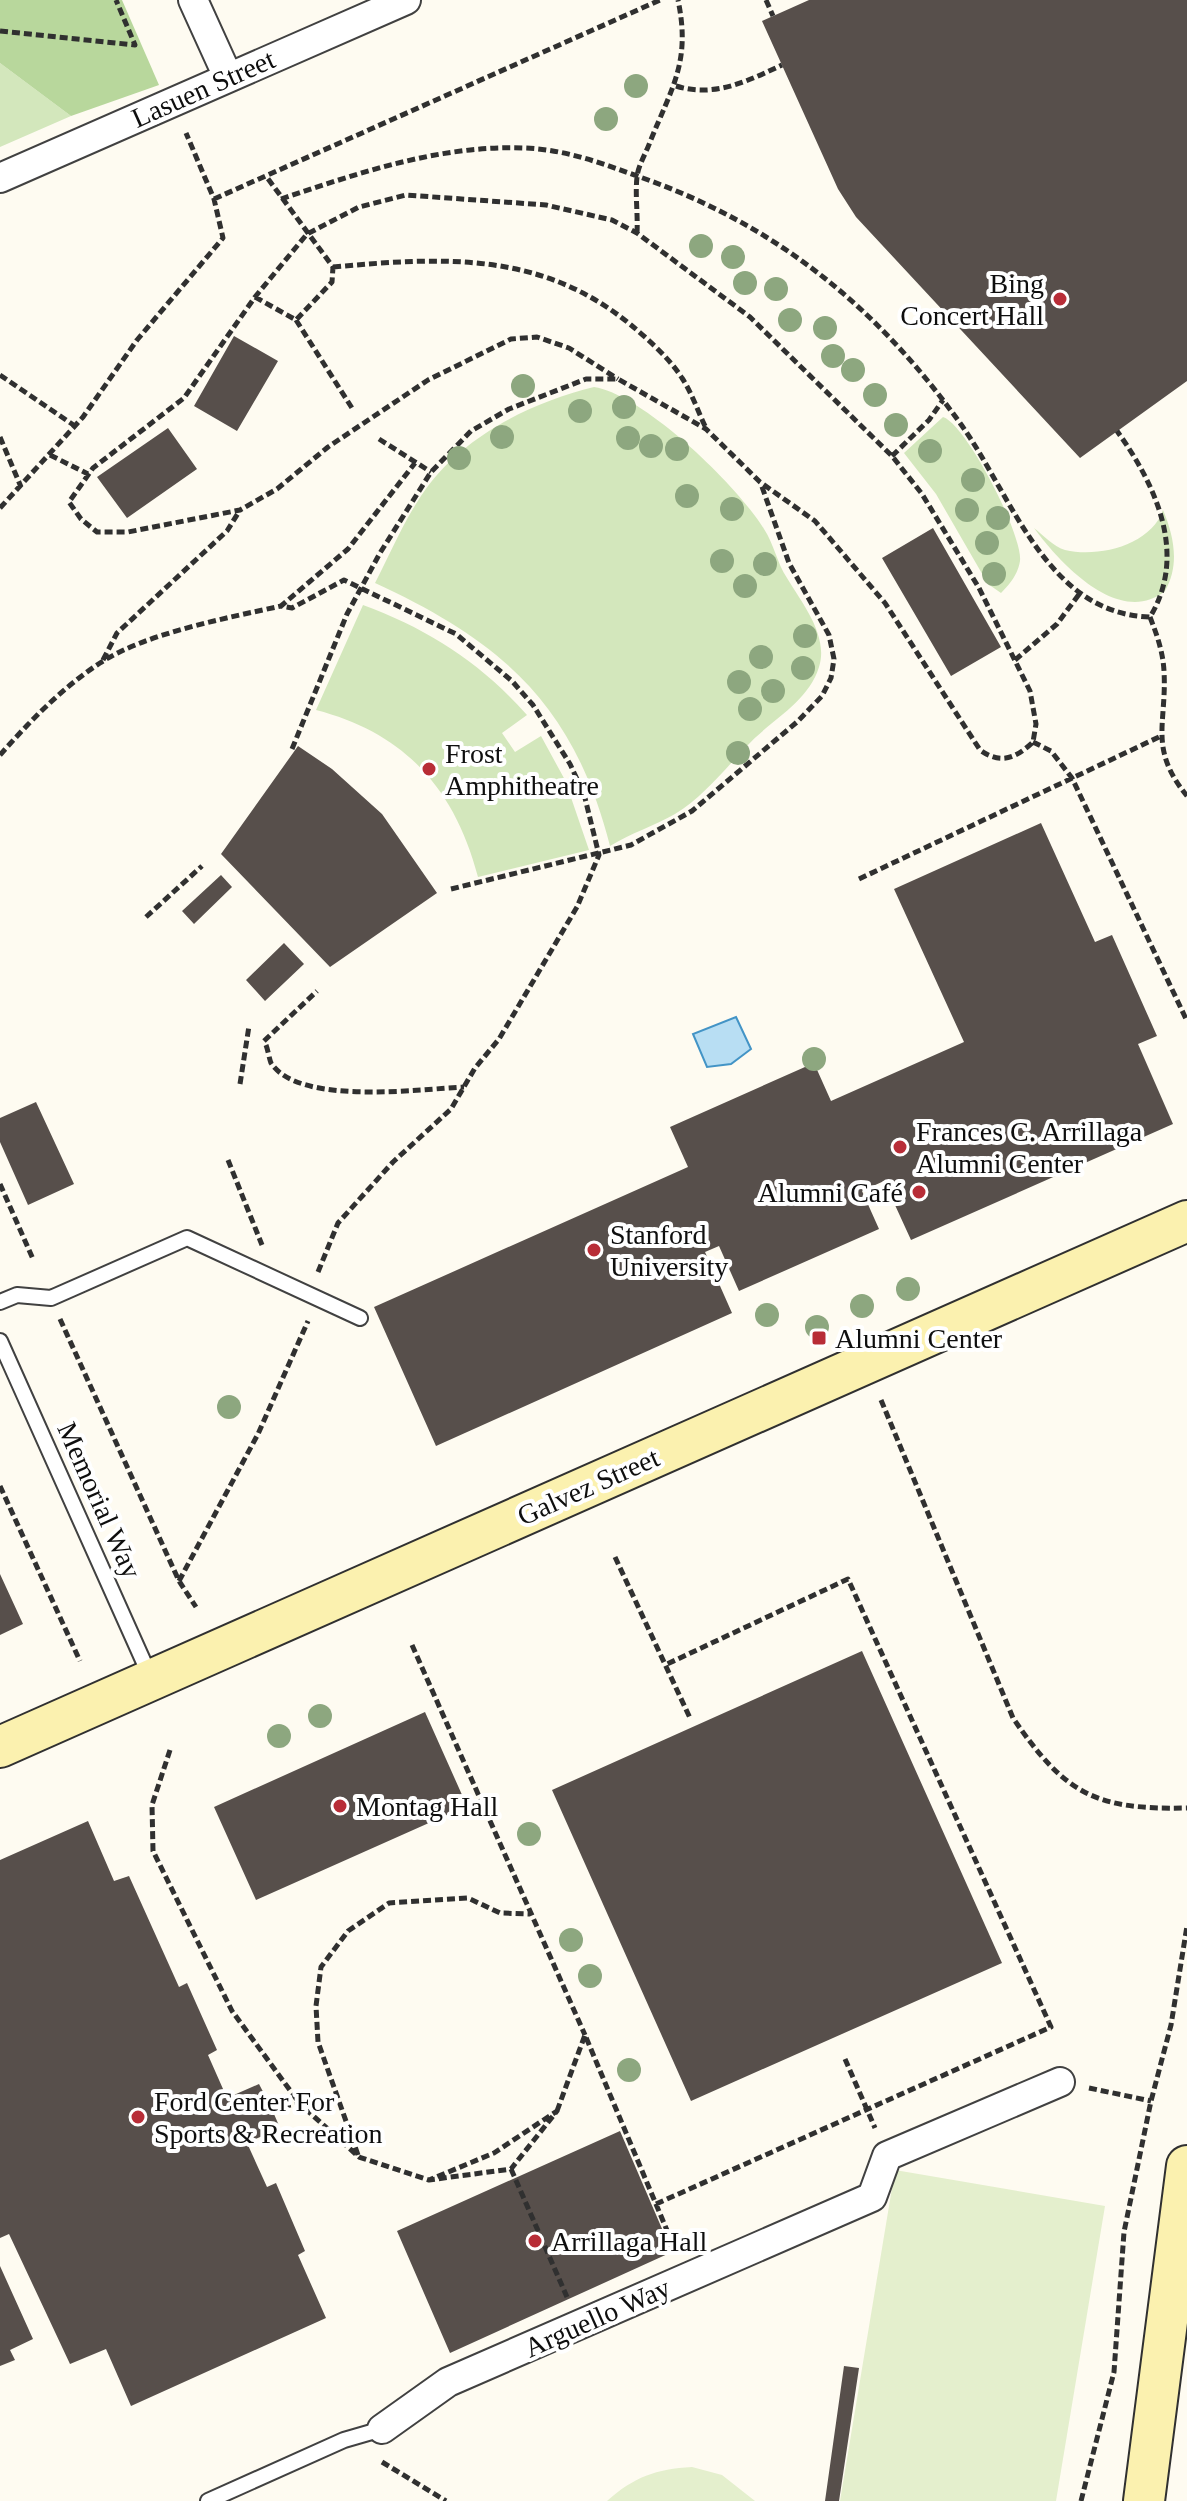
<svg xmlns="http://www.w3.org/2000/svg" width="1187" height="2501" font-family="Georgia,serif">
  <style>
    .green { fill: #d3e7bc }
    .forest { fill: #b8d79c }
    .pitch { fill: #e4efcd }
    .water { fill: #b8def3; stroke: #4394c6; stroke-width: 2 }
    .building { fill: #574f4b }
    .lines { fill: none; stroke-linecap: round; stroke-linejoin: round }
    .lane-casing { stroke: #414141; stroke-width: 18 }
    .street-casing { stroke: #414141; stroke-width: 32 }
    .secondary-casing { stroke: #303030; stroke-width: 44 }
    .path { stroke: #303030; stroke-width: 5; stroke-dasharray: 8 4; stroke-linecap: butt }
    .lane { stroke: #fff; stroke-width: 14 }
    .street { stroke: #fff; stroke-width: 28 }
    .secondary { stroke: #fbf1af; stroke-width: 40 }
    .tree { fill: #8da77f }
    .poi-dot { fill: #b82d37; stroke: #fff; stroke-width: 3 }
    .labels { text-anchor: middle; stroke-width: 8; stroke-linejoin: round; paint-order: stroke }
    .street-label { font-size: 28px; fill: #0e0e0e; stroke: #fff }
    .poi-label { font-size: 28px; fill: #0e0e0e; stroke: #fff; text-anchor: start }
  </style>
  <rect width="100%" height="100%" fill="#fefbf1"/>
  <!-- green -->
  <path class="green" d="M0,63L71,116L0,147Z
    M594,387C644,395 737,485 764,529C774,544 777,563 787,578C802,603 829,636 819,667C808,703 769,721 746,747C724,770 703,797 675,814C654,826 631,833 610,846C574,705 503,642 375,583C390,554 403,523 421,496C459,438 529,403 594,387Z
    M943,417C966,424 1023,535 1020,561C1018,574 1010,584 1001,593L988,584L936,494L904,453Z
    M1163,510C1174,536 1180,565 1165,591C1119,628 1059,562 1034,528C1043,535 1054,547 1065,550C1099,558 1151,545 1163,510Z
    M363,605C428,629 480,662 527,715L502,733L515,752L541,736L565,780L589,850L478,877C455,789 405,733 316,710Z"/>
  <!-- forest -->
  <path class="forest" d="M0,0H122L159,85L71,116L0,63Z"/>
  <!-- pitch -->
  <path class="pitch" d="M895,2170L1105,2206L1056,2501H840Z
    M692,2467L722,2475L755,2501H607C634,2477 656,2469 692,2467Z"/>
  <!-- water -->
  <path class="water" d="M736,1017L751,1049L731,1064L707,1067L693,1034Z"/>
  <!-- building -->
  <path class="building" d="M809,0H1187V381L1080,458L856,217L838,189L762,21Z
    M234,336L278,361L237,431L194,406Z
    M168,428L197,469L127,518L97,477Z
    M933,528L1001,647L951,676L882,558Z
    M298,746L332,769L382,814L437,893L330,967L221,854Z
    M1041,823L1095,942L1112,935L1157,1036L1138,1044L1173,1124L911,1240L884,1181L862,1191L879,1229L739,1291L719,1246L705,1252L732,1313L436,1446L374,1307L688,1167L670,1127L814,1063L831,1101L964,1042L894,889Z
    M221,875L232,887L194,924L182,911Z
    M284,943L304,964L265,1001L246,980Z
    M36,1102L74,1184L28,1205L0,1142V1118Z
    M0,1574L23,1624L0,1635Z
    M862,1651L1002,1963L691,2101L552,1790Z
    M425,1712L467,1806L256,1900L214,1807Z
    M88,1821L114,1881L129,1876L179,1987L187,1983L217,2050L208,2055L227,2098L259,2084L271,2107L280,2128L247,2143L267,2187L276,2183L305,2251L298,2255L326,2318L131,2406L106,2349L70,2364L9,2234L0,2238V1860Z
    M620,2131L672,2252L450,2353L397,2231Z
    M0,2266L33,2339L10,2350L15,2360L0,2366Z
    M844,2366L859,2368L839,2501H825Z"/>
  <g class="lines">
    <defs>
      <path id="lane" d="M0,1302L17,1295L51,1298L187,1238L360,1318
        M0,1341L150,1676
        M208,2501L344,2440L382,2429"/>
      <path id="street" d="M193,0L228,77
        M0,178L406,0
        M382,2429L448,2382L872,2197L887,2156L1060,2082"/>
      <path id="secondary" d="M0,1747L1187,1221
        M1144,2501L1187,2166"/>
    </defs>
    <!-- lane casing -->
    <use href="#lane" class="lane-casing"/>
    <!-- street casing -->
    <use href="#street" class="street-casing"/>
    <!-- secondary casing -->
    <use href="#secondary" class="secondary-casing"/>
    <!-- path -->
    <path class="path" d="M766,0L773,16
      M0,31L135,45L116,0
      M676,86C714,98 748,81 782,65
      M214,199L660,0
      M281,199C359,173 439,145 523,148C564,149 601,163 640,177C776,225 876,306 960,423C1012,495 1046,614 1150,617C1187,556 1158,488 1117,431
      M637,233C638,214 635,195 637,177C638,166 646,153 650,142C672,87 691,62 678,0
      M333,267C444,257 541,251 631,325C648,339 670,359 682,378C692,393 698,412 706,428
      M255,297L296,320L332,282L333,267L266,176
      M296,320L352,408
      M0,375L75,426
      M0,437L21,487
      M379,439L431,472
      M50,455L88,474
      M892,456L929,420L943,400
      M0,508L83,417L137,340L223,238L214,199L186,133
      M1150,617C1157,635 1163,652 1164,671C1167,724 1148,748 1187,796
      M103,660L117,633L227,531L240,510
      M1015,660L1057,624L1080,593
      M1033,742L1051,751L1072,778L1187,1021
      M292,749L347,614L380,553L431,472L471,431L509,409L586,379H618L706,429L760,482L815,521L885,603L980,750C1001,765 1016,758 1033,742L1036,724L1030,691L979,588L922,494L892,456L750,317L637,233L612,220L546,205L406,195L359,207L307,234L255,297L184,398L93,468L69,502L81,519L97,532H128L240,510L277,489L328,447L428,380L511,339L537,337L569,348L618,379
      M0,755C30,721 62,688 100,663C146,633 227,618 281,606
      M859,879L1159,737
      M451,889L631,845L692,811L797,722L822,696L831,678L834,659L829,635L789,563L761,484
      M146,917L202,866
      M264,1041L317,991
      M266,1045C268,1050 269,1058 271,1063C299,1106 420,1089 464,1087
      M240,1084L249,1026
      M228,1160L262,1245
      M0,1184L33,1259
      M318,1272L338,1223L393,1162L451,1109L475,1068L499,1039L577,907L599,855L584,794L570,764L533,705L512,681L456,634L344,580L292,608L281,606L348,549L415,463
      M60,1319L179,1581L196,1607
      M881,1400L1013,1718C1065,1794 1095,1810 1187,1808
      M0,1486L80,1661
      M615,1557L690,1718
      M179,1581L258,1434L308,1321
      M412,1645L585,2035
      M170,1750L152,1805L153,1851L232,2011L300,2104
      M845,2059L875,2128
      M1089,2088L1151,2101
      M271,2107L300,2104L359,2157L429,2180L511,2169L557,2111L494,2153L429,2180
      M557,2111L585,2035L674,2247
      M358,2155L318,2042L316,2006L321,1967L348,1931L389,1903L468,1898L500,1913L530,1914
      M511,2169L567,2297
      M656,2204L1051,2027L848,1579L665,1665
      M382,2462L446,2501
      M1081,2501L1114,2372L1124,2232L1151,2101L1171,2025L1187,1926"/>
    <!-- lane -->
    <use href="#lane" class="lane"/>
    <!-- street -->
    <use href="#street" class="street"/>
    <!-- secondary -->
    <use href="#secondary" class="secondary"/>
  </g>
  <!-- trees -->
  <g class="tree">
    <circle cx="636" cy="86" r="12"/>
    <circle cx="606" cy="119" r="12"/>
    <circle cx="701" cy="246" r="12"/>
    <circle cx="733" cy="257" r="12"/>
    <circle cx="745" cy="283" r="12"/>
    <circle cx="776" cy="289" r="12"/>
    <circle cx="790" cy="320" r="12"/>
    <circle cx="825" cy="328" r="12"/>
    <circle cx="833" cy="356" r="12"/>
    <circle cx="853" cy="370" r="12"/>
    <circle cx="523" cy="386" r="12"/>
    <circle cx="875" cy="395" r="12"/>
    <circle cx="624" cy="407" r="12"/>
    <circle cx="580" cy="411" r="12"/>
    <circle cx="896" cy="425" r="12"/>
    <circle cx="502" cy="437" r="12"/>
    <circle cx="628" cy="438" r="12"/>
    <circle cx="651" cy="446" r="12"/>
    <circle cx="677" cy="449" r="12"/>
    <circle cx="930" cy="451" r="12"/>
    <circle cx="459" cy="458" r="12"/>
    <circle cx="973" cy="480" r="12"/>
    <circle cx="687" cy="496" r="12"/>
    <circle cx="732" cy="509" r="12"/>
    <circle cx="967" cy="510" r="12"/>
    <circle cx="998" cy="518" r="12"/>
    <circle cx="987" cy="543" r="12"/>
    <circle cx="722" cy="561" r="12"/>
    <circle cx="765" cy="564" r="12"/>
    <circle cx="994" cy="574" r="12"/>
    <circle cx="745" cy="586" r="12"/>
    <circle cx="805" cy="636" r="12"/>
    <circle cx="761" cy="657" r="12"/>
    <circle cx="803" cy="668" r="12"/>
    <circle cx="739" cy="682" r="12"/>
    <circle cx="773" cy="691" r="12"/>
    <circle cx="750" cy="709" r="12"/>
    <circle cx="738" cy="753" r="12"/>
    <circle cx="814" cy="1059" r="12"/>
    <circle cx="908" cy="1289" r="12"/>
    <circle cx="862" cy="1306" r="12"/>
    <circle cx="767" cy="1315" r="12"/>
    <circle cx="817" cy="1327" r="12"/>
    <circle cx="229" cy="1407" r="12"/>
    <circle cx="320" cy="1716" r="12"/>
    <circle cx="279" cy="1736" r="12"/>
    <circle cx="529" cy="1834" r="12"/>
    <circle cx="571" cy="1940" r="12"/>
    <circle cx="590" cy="1976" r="12"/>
    <circle cx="629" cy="2070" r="12"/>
  </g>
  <!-- markers -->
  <g class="poi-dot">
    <circle cx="1060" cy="299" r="8"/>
    <circle cx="429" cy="769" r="8"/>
    <circle cx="900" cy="1147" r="8"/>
    <circle cx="919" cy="1192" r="8"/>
    <circle cx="594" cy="1250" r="8"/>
    <rect x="811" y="1330" width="16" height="16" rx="4"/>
    <circle cx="340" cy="1806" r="8"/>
    <circle cx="138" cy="2117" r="8"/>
    <circle cx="535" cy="2241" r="8"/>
  </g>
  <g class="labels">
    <!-- street labels -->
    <g class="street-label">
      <text transform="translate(203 88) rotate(-24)" y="10">Lasuen Street</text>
      <text transform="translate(588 1486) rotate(-24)" y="10">Galvez Street</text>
      <text transform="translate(100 1500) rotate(66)" y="10">Memorial Way</text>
      <text transform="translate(597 2317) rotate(-24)" y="10">Arguello Way</text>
    </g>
    <!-- poi labels -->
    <g class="poi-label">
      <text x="1044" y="293" text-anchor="end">Bing<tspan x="1044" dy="32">Concert Hall</tspan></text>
      <text x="445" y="763">Frost<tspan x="445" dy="32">Amphitheatre</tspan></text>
      <text x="916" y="1141">Frances C. Arrillaga<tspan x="916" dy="32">Alumni Center</tspan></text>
      <text x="903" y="1202" text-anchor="end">Alumni Café</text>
      <text x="610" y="1244">Stanford<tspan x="610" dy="32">University</tspan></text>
      <text x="835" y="1348">Alumni Center</text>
      <text x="356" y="1816">Montag Hall</text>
      <text x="154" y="2111">Ford Center For<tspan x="154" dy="32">Sports &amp; Recreation</tspan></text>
      <text x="551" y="2251">Arrillaga Hall</text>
    </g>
  </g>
</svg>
